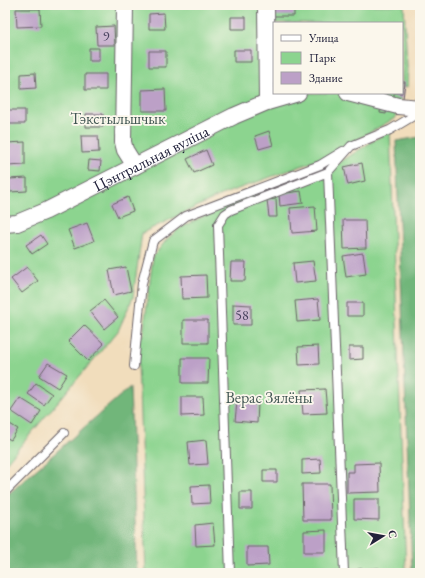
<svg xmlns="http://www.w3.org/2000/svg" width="425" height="578" font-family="'EB Garamond',serif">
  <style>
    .green { fill: #8cd48f; stroke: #577b65; fill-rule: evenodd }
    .forest { fill: #71b67a; stroke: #4a6c5a }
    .building { fill: #bca0c7 }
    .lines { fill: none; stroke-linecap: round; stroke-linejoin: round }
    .service-casing { stroke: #6a6368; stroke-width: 10 }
    .minor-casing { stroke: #6a6368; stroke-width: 18 }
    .service { stroke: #fff; stroke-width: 8 }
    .minor { stroke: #fff; stroke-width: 16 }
    .labels { text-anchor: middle; stroke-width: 3.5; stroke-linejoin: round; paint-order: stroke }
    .number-label { font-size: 14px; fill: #48425e }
    .park-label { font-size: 16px; fill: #425754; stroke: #fbf7ec }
    .street-label { font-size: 16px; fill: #22223b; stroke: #fbf7ec }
  </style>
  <rect width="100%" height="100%" fill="#fbf7ec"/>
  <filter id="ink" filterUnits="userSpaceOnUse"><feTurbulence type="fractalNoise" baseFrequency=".025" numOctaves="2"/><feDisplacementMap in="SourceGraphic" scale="8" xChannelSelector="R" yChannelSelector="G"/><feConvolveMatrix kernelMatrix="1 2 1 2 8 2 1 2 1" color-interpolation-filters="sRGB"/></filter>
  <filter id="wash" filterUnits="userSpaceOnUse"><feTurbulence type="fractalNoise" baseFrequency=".012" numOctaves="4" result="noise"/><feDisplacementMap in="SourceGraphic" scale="16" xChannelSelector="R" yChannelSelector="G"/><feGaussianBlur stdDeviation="0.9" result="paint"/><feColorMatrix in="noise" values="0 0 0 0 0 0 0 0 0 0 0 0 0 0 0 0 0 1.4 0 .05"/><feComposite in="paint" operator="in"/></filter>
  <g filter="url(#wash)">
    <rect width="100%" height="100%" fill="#f1ddbc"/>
    <!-- green -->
    <path class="green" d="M5,5H404L408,86L404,87L395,118L329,156L221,195L142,233L133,297L118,331L5,464ZM274,23H402V93H274Z
      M390,130L406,573H146L137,337L143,335L153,257L167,239L180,228L237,199L331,168Z"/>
    <!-- forest -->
    <path class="forest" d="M420,137V573H412L396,141Z
      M130,387L137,573H5V497Z"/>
    <g id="blocks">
      <!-- building -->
      <path class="building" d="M274,5H294V16H274Z
        M298,5H322V9L298,10Z
        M16,9H40L41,26L17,27Z
        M164,13L165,29H149V14Z
        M231,17H246V29H231Z
        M114,26L115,45H97L96,27Z
        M89,48H99V61H89Z
        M234,50H251V62H234Z
        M149,51H166V67H149Z
        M35,73L36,88L21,89V74Z
        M85,74H106V90H85Z
        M402,82H405L403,99L394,97V93H402Z
        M165,89L166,111H142V90Z
        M381,105L387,106L386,114L380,113Z
        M8,110H25V124H7Z
        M86,114H103V127H86Z
        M269,131L273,145L259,149L255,136Z
        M81,136H98L99,152L82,153Z
        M25,142V165L7,166L6,143Z
        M206,150L212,165L194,173L187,159Z
        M89,160L101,161L100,171L88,170Z
        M362,163L365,181L348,185L344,167Z
        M27,178V191L10,192L9,179Z
        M301,191L303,203L280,206L279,194Z
        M128,197L133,211L118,217L112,204Z
        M276,199L277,217H269L267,200Z
        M315,206L317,231L292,233L290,208Z
        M343,220H365L366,248L344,249Z
        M87,223L94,241L75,248L68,230Z
        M41,235L47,244L32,254L26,245Z
        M363,253L366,274L346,277L343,256Z
        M313,261L316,281L295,283L293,263Z
        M231,262H246L245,281H230Z
        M27,267L38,281L22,293L11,279Z
        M126,267L131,291L114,295L109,270Z
        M206,275L207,298L182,299L181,276Z
        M318,299L320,320L297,322L295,301Z
        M104,300L118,317L104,329L90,311Z
        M347,303H363V316H347Z
        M233,304L251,305V325H233Z
        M183,320H208V343H183Z
        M84,325L104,344L88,361L68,341Z
        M318,346L319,364L299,365L298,347Z
        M349,347H363V359L349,360Z
        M182,358H209L208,383H182Z
        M48,363L67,374L58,388L39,376Z
        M36,383L52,394L44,405L28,394Z
        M325,389L327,413L303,414L301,390Z
        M182,397H203L204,415L182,416Z
        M20,398L41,411L32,425L11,411Z
        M237,402L258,404L257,423L235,421Z
        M5,421L18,429L11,440L5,437Z
        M206,440L208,464L190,465L188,442Z
        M320,459L321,473L302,474V460Z
        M379,463L380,492L347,493V472H354V464Z
        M263,470H277V482H263Z
        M302,484H330L331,520H303Z
        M209,485L210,503L192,504L191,486Z
        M240,492H252V509H240Z
        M354,499H379V520L354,519Z
        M213,523L215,545L196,546L195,525Z
        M326,530V552H304V531Z
        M247,547H268L269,565L247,566Z
        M379,568V573H358V569Z
        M218,570V573H186V571Z"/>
    </g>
  </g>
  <g filter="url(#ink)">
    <use href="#blocks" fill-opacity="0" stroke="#6a6368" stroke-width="1"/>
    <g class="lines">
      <defs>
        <path id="service" d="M328,172L344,573
          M134,366L142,283L153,241L186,216L320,165L343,151
          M5,492L64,433
          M230,573L218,225L225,214L231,210L328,172L351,146L390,130L420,112"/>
        <g id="minor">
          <path d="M125,5L123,142L125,150L135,166"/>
          <path d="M266,5L267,102"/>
          <path d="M348,93L398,106L420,108"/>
          <path id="s1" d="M5,224L17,223L46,211L234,116L267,102L298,93"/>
        </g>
      </defs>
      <!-- service casing -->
      <use href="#service" class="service-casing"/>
      <!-- minor casing -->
      <use href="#minor" class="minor-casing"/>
      <!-- service -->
      <use href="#service" class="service"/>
      <!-- minor -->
      <use href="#minor" class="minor"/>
    </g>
  </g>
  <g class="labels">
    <!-- number labels -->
    <g class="number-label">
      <text x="106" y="41">9</text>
      <text x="242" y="320">58</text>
    </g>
    <!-- park labels -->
    <g class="park-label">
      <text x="118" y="124">Тэкстыльшчык</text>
      <text x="269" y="403">Верас Зялёны</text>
    </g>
    <!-- street labels -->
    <g class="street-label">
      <text dy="6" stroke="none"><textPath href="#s1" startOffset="161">Цэнтральная вуліца</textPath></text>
    </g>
  </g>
  <!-- margin -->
  <rect width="425" height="578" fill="none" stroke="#fbf7ec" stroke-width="20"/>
  <!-- legend -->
  <rect x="273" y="22" width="130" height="72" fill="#fbf7ec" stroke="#a4a2a5"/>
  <rect x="281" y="35" width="20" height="6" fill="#ffffff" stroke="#a4a2a5"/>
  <text x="309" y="42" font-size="12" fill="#22223b">Улица</text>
  <rect x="281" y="52" width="20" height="12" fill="#8cd48f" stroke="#a4a2a5"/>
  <text x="309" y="62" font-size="12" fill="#22223b">Парк</text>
  <rect x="281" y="72" width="20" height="12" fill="#bca0c7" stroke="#a4a2a5"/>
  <text x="309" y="82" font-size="12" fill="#22223b">Здание</text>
  <!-- north arrow -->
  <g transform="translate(383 536) rotate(79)" stroke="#fbf7ec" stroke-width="3" paint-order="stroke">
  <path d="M0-3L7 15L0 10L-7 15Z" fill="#22223b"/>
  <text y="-6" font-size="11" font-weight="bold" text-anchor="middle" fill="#22223b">С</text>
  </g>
</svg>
